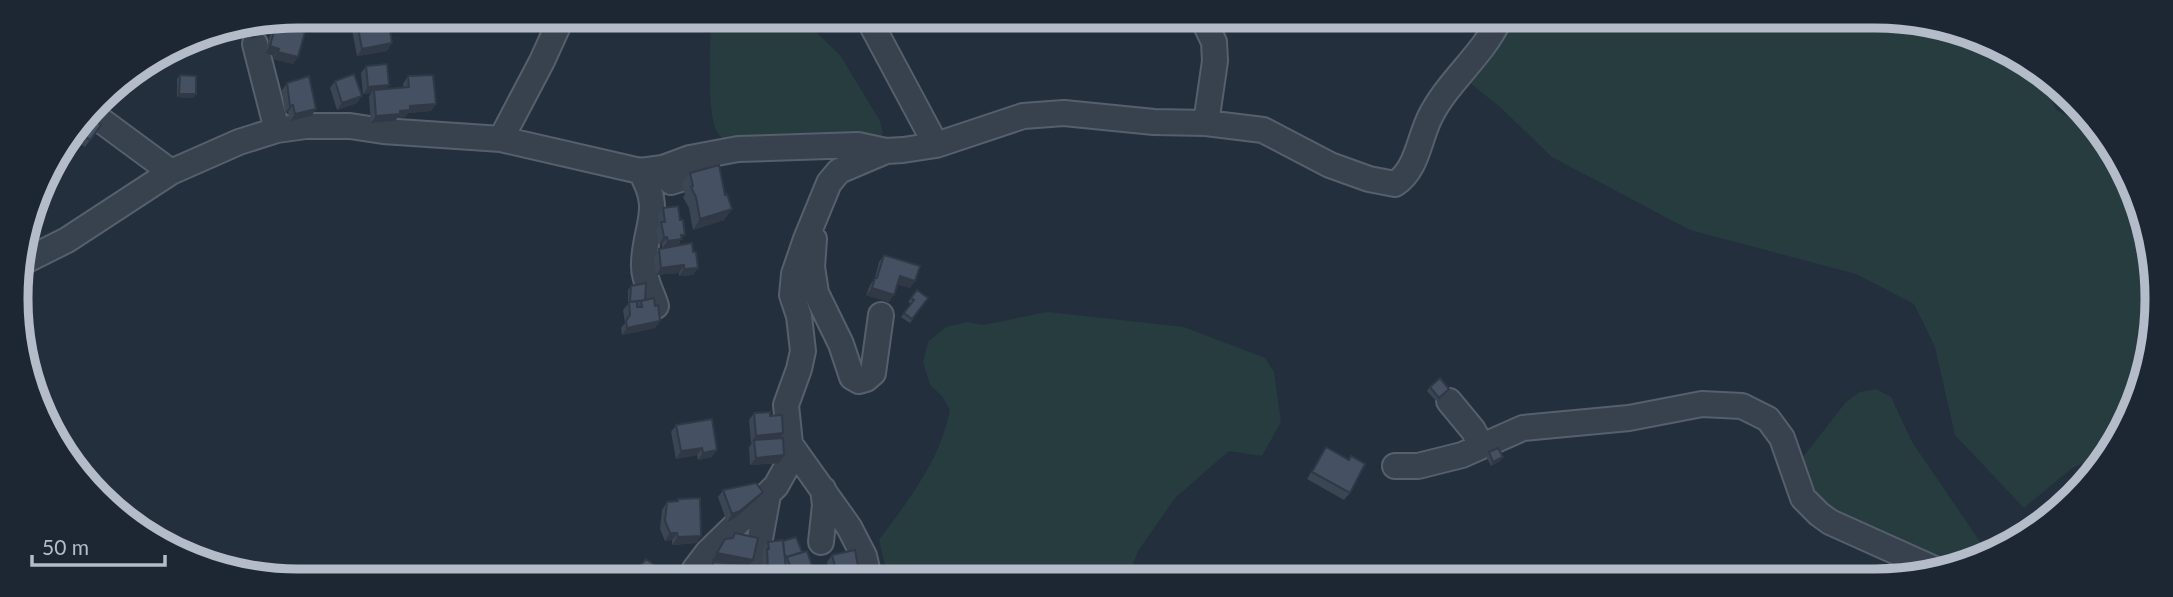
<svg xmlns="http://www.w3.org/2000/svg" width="2173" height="597" font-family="Lato,sans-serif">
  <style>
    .green { fill: #263c3f }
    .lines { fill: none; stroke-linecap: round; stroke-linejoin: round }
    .minor-casing { stroke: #565f6c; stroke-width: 28 }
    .minor { stroke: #38414e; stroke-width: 24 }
    .wall { fill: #3b4654 }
    .shaded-wall { fill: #303945 }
    .building { fill: #455162; stroke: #303945; stroke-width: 2 }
    .rim { fill: none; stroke: #b4bcc9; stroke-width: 9 }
  </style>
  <rect width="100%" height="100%" fill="#242f3e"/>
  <!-- green -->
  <path class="green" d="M709,17H800L840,55L880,121L883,134L873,140L722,138C702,121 714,44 709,17Z
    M1504,20L1929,21L2031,63L2037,69L2056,110L2105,137L2110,142L2152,243V353L2120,440L2108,453L2072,468L2024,508L1955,435L1935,347L1914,304L1856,274L1690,230L1552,157L1501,108L1464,78Z
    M1047,312L1184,327L1265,358L1274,372L1281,422L1262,456L1229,451L1175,498L1138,551L1128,577H888L879,540C909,500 940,460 950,410L942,396L930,385L923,362L928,342L946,327L967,322L983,325Z
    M1876,389L1891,397L1912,442L1981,543L1994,554L1935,572L1841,526L1807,488L1803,457L1846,402L1860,392Z"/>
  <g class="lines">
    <defs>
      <path id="minor" d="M868,18L936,145
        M1203,19L1214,42L1215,61L1206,123
        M255,44L277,130
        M91,113L171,172
        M501,139L542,61L562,17
        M663,168L671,182L700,173
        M640,171C664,210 645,225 644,263C643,279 652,292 656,306
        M814,239L812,267L816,293L841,344L852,377L859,381L866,379L873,373L881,315
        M21,263L67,240L171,172L239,142L277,130L306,126H350L383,131L501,139L640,171L663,168L690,158L738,149L858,145L886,151L903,150L936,145L1023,116L1064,113L1154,122L1206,123L1263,130L1330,165L1369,179L1395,184C1417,170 1419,139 1430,117C1448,81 1482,56 1499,20
        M1449,401L1473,430L1481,445
        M1395,466H1418L1462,455L1523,428L1629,418L1702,404L1742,406L1768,419L1782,438L1803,498L1819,514L1830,522L1939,571
        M821,542L825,505L823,489
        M693,577L695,569L708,552L776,486L786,468L790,444
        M753,577L768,495
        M869,577L864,556L849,527L790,444L786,405L799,369L803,351L799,316L792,295L794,274L806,239L829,183L839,171L886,151"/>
    </defs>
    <!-- minor casing -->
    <use href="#minor" class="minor-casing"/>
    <!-- minor -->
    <use href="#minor" class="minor"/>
  </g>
  <!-- wall -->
  <path class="wall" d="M261,23L263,30L259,37L250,39L245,26Z
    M357,23L392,43L387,51L357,56L352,30Z
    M276,25L298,57L293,64L273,59L274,56L265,53L271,32Z
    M366,66L389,85L386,89L403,87V84L408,76L436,104L431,111L408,113L405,117L397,118L395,121L371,123L369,97L371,93L363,94L361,73Z
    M180,75L196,94L193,98L177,97V79Z
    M335,81L362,96L357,103L337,110L330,88Z
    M287,83L316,109L311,116L290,121L288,112L285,113L282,90Z
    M89,116L101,125L85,147L81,144L70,159L61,153Z
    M690,173L725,195L732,209L724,220L693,230L689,208L683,197L685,195L682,184Z
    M663,208L680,242L677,246L693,252L698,268L693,275L679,276V273L656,275L654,256L659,249L662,248V244H659L656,230L659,226L658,215Z
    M884,255L915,281L910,288L897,284L889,302L866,295L870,285L875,278L879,262Z
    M631,286L645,300L655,306L660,321L655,328L622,335L621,328L625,323L623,310L628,304V290Z
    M917,290L928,298L910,323L901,317L911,304L908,302Z
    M1430,387L1446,393L1436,401L1427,391Z
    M754,413L780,438L784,455L779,463L750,465L749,447L752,443H751L749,420Z
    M676,425L712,457L698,460L697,455L676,459L671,432Z
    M1326,447L1350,493L1344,500L1307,479Z
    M1489,452L1500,461L1491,466L1486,456Z
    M723,490L757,499L735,518L727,522L718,497Z
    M678,499L701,536L696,543L672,545V540L665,541L660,529L662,510L667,502H676Z
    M735,533L747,568L743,567L742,577H707V570L713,562L725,563L712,560L725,539L731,538Z
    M783,541L802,552L813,569L808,576L786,577L784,572L781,576L763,577L762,557L763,554V549L768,542Z
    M832,555L860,577H831L827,562Z
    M646,559L671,577H636L634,575Z"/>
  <!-- shaded-wall -->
  <path class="shaded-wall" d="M263,30L259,37L250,39L252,36Z
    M392,43L387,51L357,56L362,49Z
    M270,46L279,49L274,56L265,53Z
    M278,52L298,57L293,64L273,59Z
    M389,85L384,92L374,90L371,93L363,94L368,87Z
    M179,94H196L193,98L177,97Z
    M362,96L357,103L337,110L342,103Z
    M436,104L431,111L408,113L405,117L397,118L395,121L371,123L376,116L400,111L410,106Z
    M293,105L288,112L285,113L290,106Z
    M316,109L311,116L290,121L295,114Z
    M732,209L724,220L693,230L700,219Z
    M681,235H685L676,246L662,248L668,241Z
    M664,237H667L662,244H659Z
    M684,265L679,273L656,275L661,268Z
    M698,268L693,275L679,276L684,269Z
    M900,276L915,281L910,288L895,284Z
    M872,288L894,295L889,302L866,295Z
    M660,321L655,328L622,335L627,328Z
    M783,433L778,440H754L751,443L756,436Z
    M702,448L697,455L676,459L681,451Z
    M717,450L712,457L698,460L703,453Z
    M784,455L779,463L750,465L756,458Z
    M1503,457L1500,461L1491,466L1493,462Z
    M763,492L757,499L735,518L727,522L732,514Z
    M670,533H677L672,540L665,541Z
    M701,536L696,543L672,545L678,537Z
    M717,553L753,560L747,568L712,560Z
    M786,569L781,576L764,577L768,570Z
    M813,569L808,576L792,577L793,575Z"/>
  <!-- building -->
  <path class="building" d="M388,18L392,43L362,49L357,23Z
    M261,23L263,30L261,31L262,33L252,36L249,26Z
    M276,25L305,32L298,57L278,52L279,49L270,46Z
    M387,64L389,85L368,87L366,66Z
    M354,74L362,96L342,103L335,81Z
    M180,75L196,76V94H179Z
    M433,75L436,104L410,106V110L400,111V114L376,116L374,90L409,87L408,76Z
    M309,76L316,109L295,114L293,105L290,106L287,83Z
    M89,116L101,125L90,140L86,137L75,152L66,146Z
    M719,165L725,195L727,194L732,209L700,219L696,197L691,187L693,186L690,173Z
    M678,206L680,220H683L685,235H681L682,239L668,241L667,237H664L661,222H665L663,208Z
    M692,243L693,252H696L698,268L684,269V265L661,268L659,249Z
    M884,255L920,266L915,281L900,276L894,295L872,288L875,278H877Z
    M646,283L645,300L630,302L631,286Z
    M917,290L928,298L912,319L904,313L914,300L911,298Z
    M654,298L655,306L658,305L660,321L627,328L626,321L630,315L629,302L637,301V307H642L641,301Z
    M1440,378L1449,389L1439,398L1430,387Z
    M770,412V416L782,415L783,433L756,436L754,413Z
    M712,419L717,450L703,453L702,448L681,451L676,425Z
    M783,438L784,455L756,458L754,440Z
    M1326,447L1349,460L1351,456L1365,464L1350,493L1312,472Z
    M1498,448L1503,457L1493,462L1489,452Z
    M756,483L763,492L740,511L732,514L723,490Z
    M700,498L701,536L678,537L677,533H670L665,521L667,502L678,501V499Z
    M735,533L758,538L753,560L717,553L725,539L733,538Z
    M796,537L802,552L786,557L784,552L783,541Z
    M783,540L786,569L768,570L767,549H769L768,542Z
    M855,550L860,577H838L832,555Z
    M807,551L813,569L793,575L787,557Z
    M646,559L671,577H636L642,569L639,567Z
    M713,562L743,564L742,577H712Z"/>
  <!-- crop -->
  <path d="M0 0H2173V597H0ZM298 28H1875A270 270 0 0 1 2145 298V299A270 270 0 0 1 1875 569H298A270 270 0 0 1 28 299V298A270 270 0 0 1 298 28Z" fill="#1d2633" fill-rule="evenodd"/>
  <path class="rim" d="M298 28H1875A270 270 0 0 1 2145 298V299A270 270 0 0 1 1875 569H298A270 270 0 0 1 28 299V298A270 270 0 0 1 298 28Z"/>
  <!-- scale -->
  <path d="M32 555v10h133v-10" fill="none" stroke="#b4bcc9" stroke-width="3.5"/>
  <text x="42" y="555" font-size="21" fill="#b4bcc9" stroke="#1d2633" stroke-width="5" paint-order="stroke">50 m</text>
</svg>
